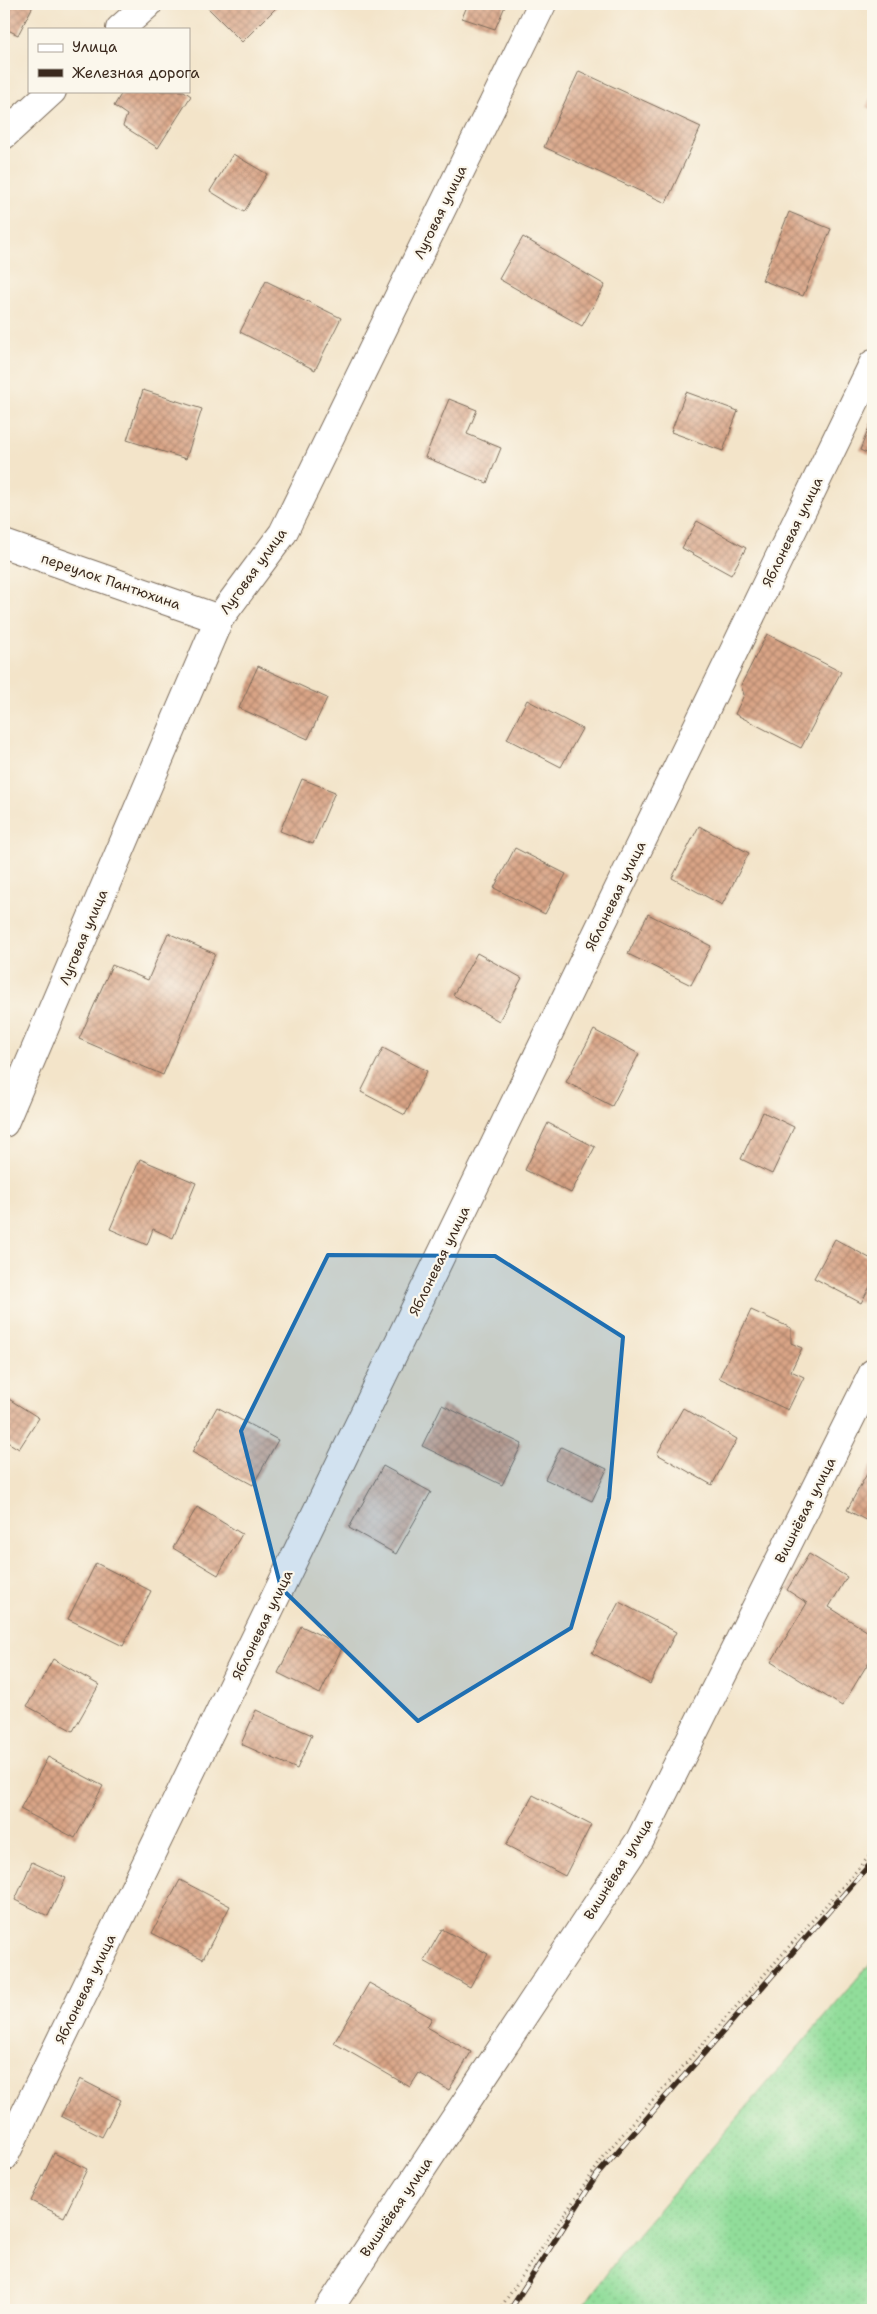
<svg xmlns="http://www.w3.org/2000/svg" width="877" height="2314" font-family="'Shantell Sans',sans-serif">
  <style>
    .grass { fill: url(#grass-dots); stroke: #66845c }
    .building { fill: url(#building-cross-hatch) }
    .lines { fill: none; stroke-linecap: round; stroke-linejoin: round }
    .street-casing { stroke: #7b6b5a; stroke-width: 30 }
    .path { stroke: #7b6b5a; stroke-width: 3; stroke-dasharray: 1 4; stroke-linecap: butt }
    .street { stroke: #fff; stroke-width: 28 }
    .rail-casing { stroke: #3b2a1e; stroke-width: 5.5 }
    .rail { stroke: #fbf7ec; stroke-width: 4; stroke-dasharray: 11; stroke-linecap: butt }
    .marked { fill: #1f6fb2; fill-opacity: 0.2; stroke: #1f6fb2; stroke-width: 4; stroke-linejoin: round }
    .labels { text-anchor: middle; stroke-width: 4.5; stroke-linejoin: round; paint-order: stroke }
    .street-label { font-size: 14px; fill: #3b2a1e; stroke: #fbf7ec }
  </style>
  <defs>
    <pattern id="grass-dots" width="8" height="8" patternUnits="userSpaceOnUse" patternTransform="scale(1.25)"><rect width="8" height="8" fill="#91dd9a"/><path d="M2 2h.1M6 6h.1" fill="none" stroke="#7ebe84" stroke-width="1.8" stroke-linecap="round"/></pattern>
    <pattern id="building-cross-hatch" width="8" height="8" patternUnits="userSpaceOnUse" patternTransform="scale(1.25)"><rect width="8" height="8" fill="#d9a486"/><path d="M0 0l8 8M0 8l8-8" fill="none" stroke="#b1866d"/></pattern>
  </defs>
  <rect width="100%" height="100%" fill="#fbf7ec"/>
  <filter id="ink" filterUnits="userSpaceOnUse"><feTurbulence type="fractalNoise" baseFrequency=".02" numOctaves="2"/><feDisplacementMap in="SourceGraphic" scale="10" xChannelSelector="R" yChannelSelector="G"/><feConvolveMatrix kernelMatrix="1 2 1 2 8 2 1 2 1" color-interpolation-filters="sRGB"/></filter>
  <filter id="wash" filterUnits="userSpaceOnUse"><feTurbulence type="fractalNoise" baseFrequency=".0096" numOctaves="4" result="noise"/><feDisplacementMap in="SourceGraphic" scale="20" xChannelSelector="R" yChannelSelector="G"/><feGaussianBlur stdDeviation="1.12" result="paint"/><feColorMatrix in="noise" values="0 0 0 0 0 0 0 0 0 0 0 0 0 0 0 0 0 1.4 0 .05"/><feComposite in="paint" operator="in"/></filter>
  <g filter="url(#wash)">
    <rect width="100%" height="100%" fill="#f3e4c9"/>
    <!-- grass -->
    <path class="grass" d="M873,1960V2310H580L624,2250Z"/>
    <g id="blocks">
      <!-- building -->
      <path class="building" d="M4,4H34L18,35L4,28Z
        M204,4H280L242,42Z
        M468,4H506L495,29L462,18Z
        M579,71L701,127L666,203L544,147Z
        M123,91H184L191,96L158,148L123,126L127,115L114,106Z
        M873,93V110L866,107Z
        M233,154L267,174L244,212L210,191Z
        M789,212L831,229L803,296L762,280Z
        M523,237L605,285L582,326L499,279Z
        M266,281L341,318L315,370L240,332Z
        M143,390L202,409L186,459L127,440Z
        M686,392L738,411L723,451L671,432Z
        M449,399L477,410L467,434L501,448L487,483L425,457Z
        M873,418V456L860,450Z
        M697,521L746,548L731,575L682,548Z
        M767,634L841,672L801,748L735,714L744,695L741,685Z
        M258,666L327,698L308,739L239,708Z
        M527,700L582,729L561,767L507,739Z
        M302,779L335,792L313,844L280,831Z
        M699,826L749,853L722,905L672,878Z
        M515,848L566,874L545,914L494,888Z
        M648,914L711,946L691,985L628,954Z
        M168,933L215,954L163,1075L79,1039L112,965L148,980Z
        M477,953L522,978L499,1021L453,995Z
        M594,1030L639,1054L612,1106L566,1082Z
        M383,1048L427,1071L405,1115L361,1092Z
        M763,1112L794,1127L772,1174L741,1159Z
        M548,1123L595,1147L571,1193L525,1170Z
        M140,1159L196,1183L173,1238L153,1229L147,1245L110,1229Z
        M835,1239L873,1260V1281L861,1303L814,1278Z
        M751,1310L791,1328V1343L802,1348L791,1371L804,1377L788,1410L719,1378Z
        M4,1396L39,1418L19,1449L4,1440Z
        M442,1405L522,1444L502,1485L422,1446Z
        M217,1407L278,1440L253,1485L192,1452Z
        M683,1408L737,1439L712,1485L657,1454Z
        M561,1447L607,1469L592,1501L545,1479Z
        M873,1463V1524L847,1510Z
        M383,1466L431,1492L396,1554L349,1528Z
        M197,1507L242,1534L218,1575L173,1548Z
        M809,1554L847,1577L829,1607L873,1635V1655L842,1706L771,1662L807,1603L787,1590Z
        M96,1563L151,1591L123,1646L68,1619Z
        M619,1602L676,1632L650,1684L592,1653Z
        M301,1626L343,1646L320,1694L278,1673Z
        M53,1659L99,1685L73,1731L27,1706Z
        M256,1710L312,1735L297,1769L241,1744Z
        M48,1757L103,1786L75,1838L20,1809Z
        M533,1795L591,1825L565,1876L506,1845Z
        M32,1862L66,1878L48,1916L15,1900Z
        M180,1880L230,1906L203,1959L152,1933Z
        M442,1929L488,1954L470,1987L424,1961Z
        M369,1983L432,2018L427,2027L471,2052L449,2090L419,2073L410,2087L334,2043Z
        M80,2079L121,2100L102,2137L61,2116Z
        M54,2153L87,2169L64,2217L31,2201Z"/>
    </g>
  </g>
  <g filter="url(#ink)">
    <use href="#blocks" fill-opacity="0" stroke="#7b6b5a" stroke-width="1"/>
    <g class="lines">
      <defs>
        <path id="street" d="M120,29L148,4
          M4,135L52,91
          M4,544L219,619
          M4,1123L219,619L283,533L542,4
          M4,2157L873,364
          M328,2310L640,1840L873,1373"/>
      </defs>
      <!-- street casing -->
      <use href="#street" class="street-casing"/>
      <!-- path -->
      <path class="path" d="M499,2310L607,2152L873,1852"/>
      <!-- street -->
      <use href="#street" class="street"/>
      <defs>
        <path id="rail" d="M510,2310L597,2175L873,1861"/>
      </defs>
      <!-- rail casing -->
      <use href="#rail" class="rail-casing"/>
      <!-- rail -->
      <use href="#rail" class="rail"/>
    </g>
  </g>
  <!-- marked area -->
  <path class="marked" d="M328,1255L495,1256L623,1337L609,1498L571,1628L418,1721L281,1588L241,1431Z"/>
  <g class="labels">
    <!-- street labels -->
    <g class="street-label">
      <text transform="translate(440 212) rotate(-64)" y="5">Луговая улица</text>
      <text transform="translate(792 532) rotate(-64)" y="5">Яблоневая улица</text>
      <text transform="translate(253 571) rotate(-54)" y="5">Луговая улица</text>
      <text transform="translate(111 581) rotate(19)" y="5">переулок Пантюхина</text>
      <text transform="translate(615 896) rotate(-64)" y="5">Яблоневая улица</text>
      <text transform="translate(83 937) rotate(-67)" y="5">Луговая улица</text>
      <text transform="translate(439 1261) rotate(-64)" y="5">Яблоневая улица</text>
      <text transform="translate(805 1510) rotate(-63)" y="5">Вишнёвая улица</text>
      <text transform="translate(262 1625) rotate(-64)" y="5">Яблоневая улица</text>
      <text transform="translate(618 1869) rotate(-58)" y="5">Вишнёвая улица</text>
      <text transform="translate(85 1989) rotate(-64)" y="5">Яблоневая улица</text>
      <text transform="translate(396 2207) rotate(-56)" y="5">Вишнёвая улица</text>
    </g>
  </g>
  <!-- margin -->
  <rect width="877" height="2314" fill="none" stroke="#fbf7ec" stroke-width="20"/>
  <!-- legend -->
  <rect x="28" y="28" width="162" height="65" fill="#fbf7ec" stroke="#aea59a"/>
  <rect x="38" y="44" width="25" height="8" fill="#ffffff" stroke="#aea59a"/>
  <text x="72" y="52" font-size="15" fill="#3b2a1e">Улица</text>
  <rect x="38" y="69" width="25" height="8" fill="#3b2a1e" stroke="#aea59a"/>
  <text x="72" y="78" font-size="15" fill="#3b2a1e">Железная дорога</text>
</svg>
